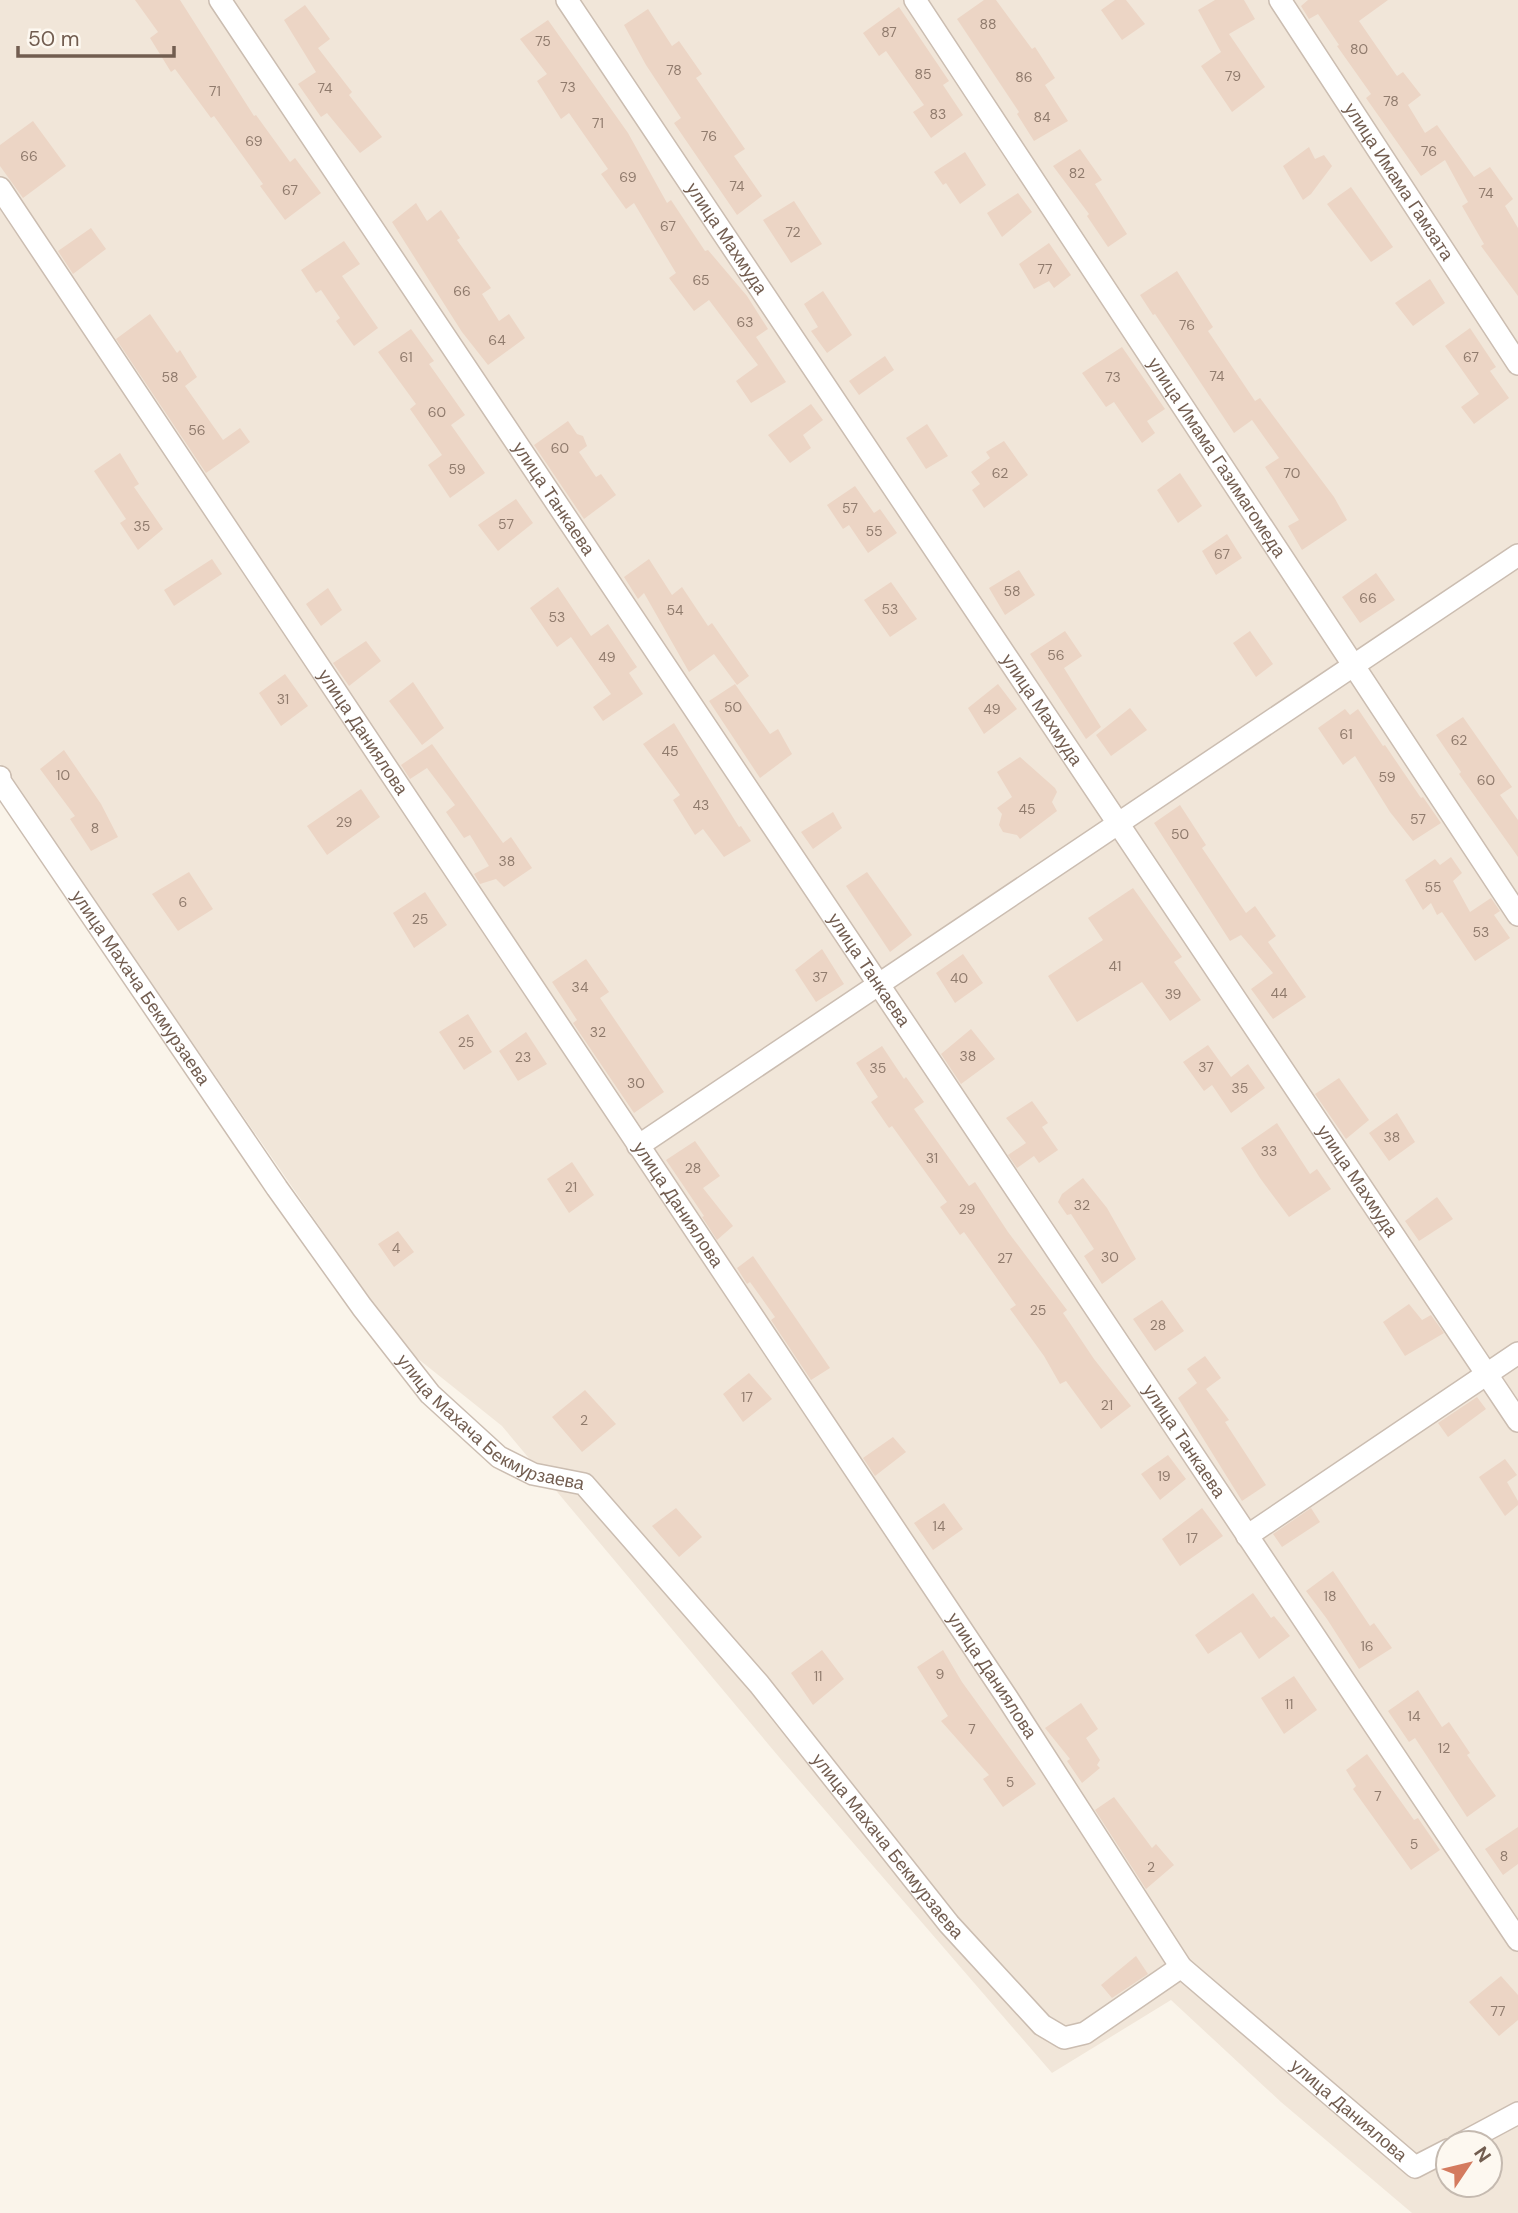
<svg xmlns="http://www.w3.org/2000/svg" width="1518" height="2213" font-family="'DM Sans',sans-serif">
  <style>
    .residential { fill: #f1e6d9; fill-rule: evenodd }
    .building { fill: #ecd5c5 }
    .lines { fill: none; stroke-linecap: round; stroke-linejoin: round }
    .minor-casing { stroke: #cbbdb1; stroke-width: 24 }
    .minor { stroke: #fff; stroke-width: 21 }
    .labels { text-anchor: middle; stroke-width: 6; stroke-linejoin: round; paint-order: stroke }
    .number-label { font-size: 14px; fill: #907b6d }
    .street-label { font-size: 18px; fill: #725d50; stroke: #fdf8f0 }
  </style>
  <rect width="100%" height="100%" fill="#faf4ea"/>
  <!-- residential -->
  <path class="residential" d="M0,0H1518V2213H1412L1281,2102L1171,2000L1052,2073L779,1757L502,1426L402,1346L0,764ZM1448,2143H1490V2185H1448Z"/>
  <!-- building -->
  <path class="building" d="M135,0H180L254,116L256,115L290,162L295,158L321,193L285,220L260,186L263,184L214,116L211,118L175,69L171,72L150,38L158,32Z
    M984,0H996L1032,49L1035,47L1055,78L1045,85L1068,121L1034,141L1017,114L1019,112L957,19Z
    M1115,0H1126L1145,24L1122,40L1101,10Z
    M1215,0H1244L1255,19L1229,34L1265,87L1232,112L1201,66L1221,52L1198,10Z
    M1308,0H1388L1359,21L1397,76L1403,72L1421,95L1408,105L1425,133L1437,125L1474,177L1490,167L1513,199L1505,206L1518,228V296L1481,246L1484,244L1462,206L1468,202L1445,160L1421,176L1366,98L1371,94L1337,46L1339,45L1318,14L1309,19L1301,6Z
    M305,5L330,39L318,48L352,92L349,95L382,137L360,153L327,113L321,117L298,84L316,72L284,20Z
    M899,7L949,81L943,85L963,115L931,138L913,112L924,105L886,51L879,56L863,33Z
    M648,9L672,46L679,41L702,74L696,78L745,149L734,156L762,196L737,215L674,123L681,118L646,65L624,25Z
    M548,20L628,133L667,203L671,200L705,251L708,250L747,296L768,329L756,337L786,382L751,403L736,381L758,365L709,300L694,311L669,278L676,273L634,203L626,209L601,174L608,169L569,113L561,119L537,81L547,74L520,39Z
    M33,121L66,166L23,198L0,166V145Z
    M1309,147L1315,159L1324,155L1332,166L1311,194L1303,200L1283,166Z
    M1080,149L1102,180L1095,184L1127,234L1108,247L1087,216L1089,214L1053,166Z
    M965,152L986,185L960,204L946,183L943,185L934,172Z
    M1351,187L1393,247L1371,262L1327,204Z
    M1018,193L1032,212L1002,237L987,213Z
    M794,201L822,244L791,263L763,220Z
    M416,203L427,221L441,210L460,238L457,240L491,288L482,294L499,321L509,314L525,338L488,365L462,332L392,222Z
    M91,228L106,249L73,274L58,251Z
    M344,241L360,264L342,276L378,328L354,346L336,321L340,318L321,290L316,293L301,270Z
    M1049,243L1071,275L1054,288L1049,281L1034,289L1019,264Z
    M1177,271L1213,327L1208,331L1255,401L1260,398L1334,497L1347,520L1302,550L1288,526L1299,520L1265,467L1279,458L1252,420L1234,433L1155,314L1153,315L1140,295Z
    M1430,279L1445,303L1413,326L1395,303Z
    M823,291L852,335L827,353L811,331L818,327L804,304Z
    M150,314L177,353L180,350L197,377L185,386L223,440L240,428L250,442L206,473L116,339Z
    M1470,328L1496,367L1490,371L1509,398L1474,424L1461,407L1479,394L1445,346Z
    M411,329L434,361L429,364L465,415L451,425L485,473L450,498L428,465L442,455L410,409L416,404L378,352Z
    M1122,347L1165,409L1147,421L1155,433L1142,443L1114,402L1106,407L1082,373Z
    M885,356L894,370L859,395L849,381Z
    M811,404L823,420L803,435L811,448L790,463L768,435Z
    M568,421L577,434L583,436L587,446L579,452L596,477L601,474L616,495L584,519L534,445Z
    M927,424L948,456L926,469L906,438Z
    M1004,441L1028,475L984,508L972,490L980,484L971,472L990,458L986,452Z
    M120,453L139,484L134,487L163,529L138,550L120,523L126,519L94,471Z
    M1180,473L1202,506L1178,523L1157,490Z
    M855,486L874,513L880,509L897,533L868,553L849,525L843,529L827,505Z
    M516,499L533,523L498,551L478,525Z
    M1227,534L1242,558L1216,575L1202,551Z
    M212,559L222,574L174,606L164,590Z
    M649,559L672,595L682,587L708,626L712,623L749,676L737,685L714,654L689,672L644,593L638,599L624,577Z
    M1019,570L1035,595L1005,615L989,588Z
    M1376,573L1395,600L1360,623L1342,597Z
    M891,582L917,619L890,637L864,600Z
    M558,587L591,636L608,624L637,667L629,673L643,694L603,721L593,707L611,694L571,637L557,647L530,608Z
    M328,588L342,610L321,626L306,604Z
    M1065,631L1082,656L1064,668L1101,727L1086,739L1030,654Z
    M1250,631L1273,664L1256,677L1233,643Z
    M366,641L381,661L349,686L333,663Z
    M285,674L308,706L281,726L259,693Z
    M413,682L444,728L422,745L389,701Z
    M735,684L770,734L778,729L792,754L760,778L709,701Z
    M998,684L1017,709L984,734L968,708Z
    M1130,708L1147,730L1111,756L1096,735Z
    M1345,709L1350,715L1358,709L1383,746L1385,745L1421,798L1423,797L1441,823L1413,841L1390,812L1355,756L1343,765L1318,728Z
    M1463,717L1512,787L1500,795L1518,820V857L1459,774L1461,772L1436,735Z
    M674,723L739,827L741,826L751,841L724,857L703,829L695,835L673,800L680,795L643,744Z
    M432,744L503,843L511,837L532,868L504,887L496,879L480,884L474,874L489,866L470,835L464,838L446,812L455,805L427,768L410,779L401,765Z
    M64,750L101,804L118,837L91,851L70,819L75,816L40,769Z
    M1020,757L1055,788L1057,792L1052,802L1057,811L1020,839L1017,835L1003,832L999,825L1002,814L997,808L1012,797L997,772Z
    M361,789L380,817L327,855L307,826Z
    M1180,805L1206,845L1202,848L1246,913L1255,906L1276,936L1268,942L1306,997L1273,1019L1251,989L1273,973L1241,935L1230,941L1154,823Z
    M833,812L842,828L813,849L801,832Z
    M1451,857L1462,873L1453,881L1470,912L1491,898L1500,911L1494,915L1510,938L1475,961L1442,912L1437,915L1431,903L1423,910L1405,880L1435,859L1440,865Z
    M189,872L213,909L178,931L152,894Z
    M867,872L912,935L890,952L846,886Z
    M1133,888L1182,957L1174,962L1201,1000L1170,1021L1142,982L1077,1022L1048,976L1103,940L1088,918Z
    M425,892L447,925L414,948L393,913Z
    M822,949L844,984L816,1002L795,970Z
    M963,954L983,983L955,1003L936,973Z
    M586,959L609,992L600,998L664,1092L634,1113L573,1023L577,1020L552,982Z
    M468,1014L492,1052L464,1070L439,1032Z
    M971,1029L995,1059L961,1084L941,1054Z
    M526,1032L547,1064L518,1081L499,1051Z
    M1208,1045L1231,1077L1248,1064L1265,1088L1231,1113L1212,1085L1204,1091L1183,1062Z
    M882,1046L904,1079L906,1077L924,1102L914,1109L969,1186L975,1182L1008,1232L1067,1310L1063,1313L1094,1359L1131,1406L1101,1429L1066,1381L1060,1384L1044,1356L1010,1309L1016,1305L964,1232L960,1235L940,1207L947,1202L892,1126L889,1128L871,1102L878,1097L856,1063Z
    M1339,1078L1369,1120L1346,1139L1315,1094Z
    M1032,1101L1048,1123L1042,1127L1058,1150L1039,1163L1034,1156L1017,1168L1008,1155L1026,1143L1006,1118Z
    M1397,1113L1415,1142L1389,1161L1369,1133Z
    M1277,1123L1310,1174L1317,1169L1331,1189L1289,1217L1260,1178L1241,1148Z
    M695,1141L720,1176L703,1188L733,1226L717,1240L702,1217L704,1216L666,1160Z
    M572,1162L594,1195L569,1213L547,1179Z
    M1083,1178L1107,1208L1136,1259L1102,1284L1084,1256L1094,1249L1071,1214L1067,1215L1058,1202L1062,1194Z
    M1437,1197L1453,1219L1419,1241L1405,1221Z
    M398,1231L414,1252L394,1267L378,1244Z
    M753,1256L830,1368L811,1380L771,1320L775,1317L750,1282L747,1284L737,1268Z
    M1162,1300L1184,1331L1155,1351L1133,1319Z
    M1409,1304L1422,1320L1431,1315L1444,1333L1405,1356L1383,1322Z
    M1205,1356L1221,1378L1206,1389L1229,1420L1225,1422L1266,1485L1242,1501L1178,1398L1197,1383L1187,1369Z
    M749,1373L772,1399L743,1422L723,1394Z
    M585,1390L616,1424L582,1452L552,1417Z
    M1477,1397L1486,1409L1448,1437L1438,1423Z
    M893,1437L906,1452L875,1476L863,1458Z
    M1168,1455L1186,1479L1160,1500L1141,1474Z
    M1505,1459L1517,1475L1507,1482L1518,1501V1505L1505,1516L1479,1477Z
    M944,1503L963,1529L933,1550L914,1523Z
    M676,1508L702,1537L679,1557L652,1526Z
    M1202,1508L1223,1536L1180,1566L1162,1539Z
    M1311,1508L1320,1522L1282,1547L1273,1534Z
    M1333,1571L1370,1626L1374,1623L1392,1648L1359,1669L1327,1619L1306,1591Z
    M1253,1593L1271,1618L1274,1616L1290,1636L1259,1659L1241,1632L1208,1654L1195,1635Z
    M822,1650L844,1679L813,1705L791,1673Z
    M943,1650L962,1682L1036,1784L1003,1807L983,1779L989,1775L941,1721L948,1716L917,1667Z
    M1294,1676L1317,1710L1284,1734L1261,1698Z
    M1418,1690L1442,1727L1449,1722L1470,1753L1467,1755L1496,1796L1467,1817L1415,1738L1409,1742L1388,1711Z
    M1081,1703L1098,1729L1086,1738L1100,1760L1097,1765L1100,1768L1082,1783L1067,1761L1070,1759L1045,1728Z
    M1367,1754L1414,1820L1418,1818L1440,1850L1411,1870L1353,1789L1356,1786L1346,1770Z
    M1114,1797L1152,1848L1156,1844L1174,1865L1146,1889L1095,1810Z
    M1518,1827V1864L1503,1875L1485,1849Z
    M1136,1956L1148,1974L1112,1998L1101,1985Z
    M1501,1976L1518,1995V2020L1499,2036L1469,2002Z"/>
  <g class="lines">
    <defs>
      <g id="minor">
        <path id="s1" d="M220,0L1518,1940"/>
        <path id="s2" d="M567,0L1518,1421"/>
        <path id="s3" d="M915,0L1518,915"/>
        <path id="s4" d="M1280,0L1518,364"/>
        <path id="s5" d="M0,188L1006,1696L1181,1967L1415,2167L1448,2150"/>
        <path id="s6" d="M0,777V781L277,1188L362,1307L430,1394L499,1457L533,1474L584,1484L759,1684L949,1924L1042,2025L1064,2038L1085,2033L1181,1967"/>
        <path d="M638,1146L1518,555"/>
        <path d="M1247,1536L1518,1353"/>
        <path d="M1462,2143L1518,2113"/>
      </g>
    </defs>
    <!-- minor casing -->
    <use href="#minor" class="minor-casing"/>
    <!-- minor -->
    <use href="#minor" class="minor"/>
  </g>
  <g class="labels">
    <!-- number labels -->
    <g class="number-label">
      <text x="988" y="29">88</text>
      <text x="889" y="37">87</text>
      <text x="543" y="46">75</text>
      <text x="1359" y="54">80</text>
      <text x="674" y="75">78</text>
      <text x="923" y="79">85</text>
      <text x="1233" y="81">79</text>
      <text x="1024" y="82">86</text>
      <text x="568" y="92">73</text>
      <text x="325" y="93">74</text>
      <text x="215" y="96">71</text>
      <text x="1391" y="106">78</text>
      <text x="938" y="119">83</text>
      <text x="1042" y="122">84</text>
      <text x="598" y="128">71</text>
      <text x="709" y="141">76</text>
      <text x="254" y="146">69</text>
      <text x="1429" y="156">76</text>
      <text x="29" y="161">66</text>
      <text x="1077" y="178">82</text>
      <text x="628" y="182">69</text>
      <text x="737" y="191">74</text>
      <text x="290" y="195">67</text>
      <text x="1486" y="198">74</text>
      <text x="668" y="231">67</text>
      <text x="793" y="237">72</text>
      <text x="1045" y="274">77</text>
      <text x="701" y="285">65</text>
      <text x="462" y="296">66</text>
      <text x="745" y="327">63</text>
      <text x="1187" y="330">76</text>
      <text x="497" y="345">64</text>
      <text x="406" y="362">61</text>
      <text x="1471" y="362">67</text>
      <text x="1217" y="381">74</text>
      <text x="170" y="382">58</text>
      <text x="1113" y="382">73</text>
      <text x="437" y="417">60</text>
      <text x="197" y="435">56</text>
      <text x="560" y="453">60</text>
      <text x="457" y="474">59</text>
      <text x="1000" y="478">62</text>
      <text x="1292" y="478">70</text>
      <text x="850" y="513">57</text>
      <text x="506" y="529">57</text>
      <text x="142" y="531">35</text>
      <text x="874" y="536">55</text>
      <text x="1222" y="559">67</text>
      <text x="1012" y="596">58</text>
      <text x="1368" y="603">66</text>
      <text x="890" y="614">53</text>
      <text x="675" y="615">54</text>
      <text x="557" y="622">53</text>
      <text x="1056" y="660">56</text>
      <text x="607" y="662">49</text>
      <text x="283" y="704">31</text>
      <text x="733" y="712">50</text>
      <text x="992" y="714">49</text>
      <text x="1346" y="739">61</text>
      <text x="1459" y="745">62</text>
      <text x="670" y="756">45</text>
      <text x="63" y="780">10</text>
      <text x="1387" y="782">59</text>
      <text x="1486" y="785">60</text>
      <text x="701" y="810">43</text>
      <text x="1027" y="814">45</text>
      <text x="1418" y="824">57</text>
      <text x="344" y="827">29</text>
      <text x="95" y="833">8</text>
      <text x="1180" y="839">50</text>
      <text x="507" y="866">38</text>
      <text x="1433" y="892">55</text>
      <text x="183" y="907">6</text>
      <text x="420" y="924">25</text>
      <text x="1481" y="937">53</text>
      <text x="1115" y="971">41</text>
      <text x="820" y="982">37</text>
      <text x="959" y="983">40</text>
      <text x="580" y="992">34</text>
      <text x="1279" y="998">44</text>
      <text x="1173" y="999">39</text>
      <text x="598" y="1037">32</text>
      <text x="466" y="1047">25</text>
      <text x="968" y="1061">38</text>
      <text x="523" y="1062">23</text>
      <text x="1206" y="1072">37</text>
      <text x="878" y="1073">35</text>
      <text x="636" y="1088">30</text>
      <text x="1240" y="1093">35</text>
      <text x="1392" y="1142">38</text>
      <text x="1269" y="1156">33</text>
      <text x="932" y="1163">31</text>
      <text x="693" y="1173">28</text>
      <text x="571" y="1192">21</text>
      <text x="1082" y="1210">32</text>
      <text x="967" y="1214">29</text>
      <text x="396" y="1253">4</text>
      <text x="1110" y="1262">30</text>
      <text x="1005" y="1263">27</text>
      <text x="1038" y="1315">25</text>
      <text x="1158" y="1330">28</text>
      <text x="747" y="1402">17</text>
      <text x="1107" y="1410">21</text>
      <text x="584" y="1425">2</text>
      <text x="1164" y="1481">19</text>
      <text x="939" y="1531">14</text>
      <text x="1192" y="1543">17</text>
      <text x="1330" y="1601">18</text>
      <text x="1367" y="1651">16</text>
      <text x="940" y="1679">9</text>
      <text x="818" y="1681">11</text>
      <text x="1289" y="1709">11</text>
      <text x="1414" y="1721">14</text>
      <text x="972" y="1734">7</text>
      <text x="1444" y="1753">12</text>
      <text x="1010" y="1787">5</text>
      <text x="1378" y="1801">7</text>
      <text x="1414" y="1849">5</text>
      <text x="1504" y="1861">8</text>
      <text x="1151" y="1872">2</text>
      <text x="1498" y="2016">77</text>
    </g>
    <!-- street labels -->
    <g class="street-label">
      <text dy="6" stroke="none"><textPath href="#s4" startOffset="217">улица Имама Гамзата</textPath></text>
      <text dy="6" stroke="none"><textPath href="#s2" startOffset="287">улица Махмуда</textPath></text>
      <text dy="6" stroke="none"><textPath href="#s3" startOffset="548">улица Имама Газимагомеда</textPath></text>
      <text dy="6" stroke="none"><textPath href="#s1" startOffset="600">улица Танкаева</textPath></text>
      <text dy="6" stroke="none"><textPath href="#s2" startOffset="854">улица Махмуда</textPath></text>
      <text dy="6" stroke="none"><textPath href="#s5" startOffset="654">улица Даниялова</textPath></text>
      <text dy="6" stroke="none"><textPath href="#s1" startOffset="1167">улица Танкаева</textPath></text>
      <text dy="6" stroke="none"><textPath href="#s6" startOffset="254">улица Махача Бекмурзаева</textPath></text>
      <text dy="6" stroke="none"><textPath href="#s2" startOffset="1421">улица Махмуда</textPath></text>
      <text dy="6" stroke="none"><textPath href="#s5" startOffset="1222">улица Даниялова</textPath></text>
      <text dy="6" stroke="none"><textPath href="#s6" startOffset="821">улица Махача Бекмурзаева</textPath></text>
      <text dy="6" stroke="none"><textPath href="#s1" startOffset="1734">улица Танкаева</textPath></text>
      <text dy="6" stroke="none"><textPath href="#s5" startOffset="1788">улица Даниялова</textPath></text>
      <text dy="6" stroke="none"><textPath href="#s6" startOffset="1409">улица Махача Бекмурзаева</textPath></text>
      <text dy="6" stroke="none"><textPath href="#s5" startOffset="2356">улица Даниялова</textPath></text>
    </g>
  </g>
  <!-- north arrow -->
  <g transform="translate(1469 2164) rotate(55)"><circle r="33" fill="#fdf8f0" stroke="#c5bab0" stroke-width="2"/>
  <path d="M0-5L12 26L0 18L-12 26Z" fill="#d47b5f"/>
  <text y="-10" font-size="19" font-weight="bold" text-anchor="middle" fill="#725d50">N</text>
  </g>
  <!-- scale -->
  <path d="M18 46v10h156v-10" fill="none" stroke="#725d50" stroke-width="3.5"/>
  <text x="28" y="46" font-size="21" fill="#725d50" stroke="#fdf8f0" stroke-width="5" paint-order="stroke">50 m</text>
</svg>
